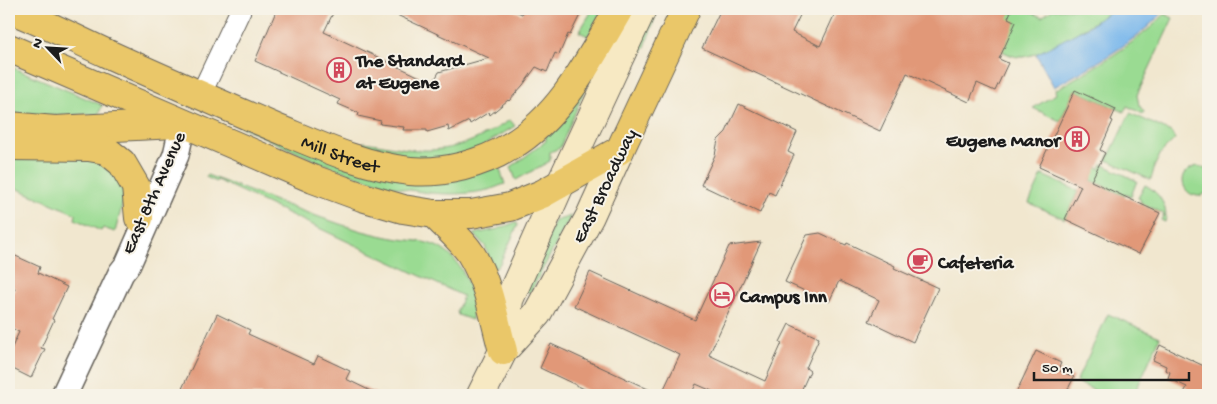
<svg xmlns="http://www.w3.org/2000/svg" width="1217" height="404" font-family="'Gochi Hand',sans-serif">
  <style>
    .green { fill: #9adb92; stroke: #5b7c57 }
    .water { fill: #79b7ec; stroke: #4a6a84 }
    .building { fill: #e19878 }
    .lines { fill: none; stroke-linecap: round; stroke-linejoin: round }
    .minor-casing { stroke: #67635b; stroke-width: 22 }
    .tertiary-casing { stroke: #67635b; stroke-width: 28 }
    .secondary-casing { stroke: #67635b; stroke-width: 30 }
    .primary-casing { stroke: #67635b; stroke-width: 30 }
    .minor { stroke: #fff; stroke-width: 20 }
    .tertiary { stroke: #fff; stroke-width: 25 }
    .secondary { stroke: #f7e9c3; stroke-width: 28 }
    .primary { stroke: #eac769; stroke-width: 28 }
    .labels { text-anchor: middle; stroke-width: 4; stroke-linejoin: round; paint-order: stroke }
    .poi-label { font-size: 19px; font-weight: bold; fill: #1c1c1c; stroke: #f7f3e8; text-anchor: start }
    .street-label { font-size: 19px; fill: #1c1c1c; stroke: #f7f3e8 }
  </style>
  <rect width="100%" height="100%" fill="#f7f3e8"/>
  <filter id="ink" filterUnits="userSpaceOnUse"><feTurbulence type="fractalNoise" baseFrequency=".02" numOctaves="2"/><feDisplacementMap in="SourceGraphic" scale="10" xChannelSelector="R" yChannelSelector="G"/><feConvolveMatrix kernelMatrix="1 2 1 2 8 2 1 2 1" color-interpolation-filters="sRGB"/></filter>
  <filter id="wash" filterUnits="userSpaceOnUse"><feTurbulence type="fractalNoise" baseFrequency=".0096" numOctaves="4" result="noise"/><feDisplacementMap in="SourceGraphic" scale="20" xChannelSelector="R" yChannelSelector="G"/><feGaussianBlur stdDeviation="1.12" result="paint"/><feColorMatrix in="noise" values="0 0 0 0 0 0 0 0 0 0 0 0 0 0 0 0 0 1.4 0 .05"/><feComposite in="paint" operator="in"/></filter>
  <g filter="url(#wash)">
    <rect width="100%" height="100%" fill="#f1e7cf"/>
    <!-- green -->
    <path class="green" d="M593,9H603L588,36L579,32Z
      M652,9H658L645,47L623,84L619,81Z
      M1007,9H1025L1042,17L1053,9H1114C1096,21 1038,60 1018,57C1009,56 998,48 990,45L1011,11Z
      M1165,14L1173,18L1137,95L1139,105L1144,112L1143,114L1127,106L1124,112L1075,90L1060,121L1033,108L1056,94L1055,90C1094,67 1134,46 1165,14Z
      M9,66L102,105L99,114L31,116L9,113Z
      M589,80L560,148L550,152V161L516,180L511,167L546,141L545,131Z
      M1130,113L1171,132L1175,139L1161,153L1155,165L1151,180L1107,160Z
      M510,120L515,126L481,147L452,157L408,159L361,147L364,142C379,144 393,147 407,149C448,154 476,142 510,120Z
      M228,121L326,156L498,164L505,184C498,186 491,190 483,191C399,207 303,154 228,121Z
      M9,153H76L109,165L123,186L124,199L115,232L103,228L101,231L75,219L76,214L9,185Z
      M1102,164L1137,181L1131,196L1126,194L1125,196L1091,180L1097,167L1100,169Z
      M1198,166L1208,170V192C1186,207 1170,171 1198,166Z
      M207,175C258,194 309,215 362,231C374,234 386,237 399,239C416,241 432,241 446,252C466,267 475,296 472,320L458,315L457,311L463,296L217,180L216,182L206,177Z
      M1042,175L1078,191L1065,219L1029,203Z
      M1145,185C1158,191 1169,207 1165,222L1161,220L1164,214L1140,202L1141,200L1138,198Z
      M571,216L530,293L525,290L555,221Z
      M516,222L518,225L499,265L493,269L485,246L474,234L498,229Z
      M1108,314L1160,337L1134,395H1105L1076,382Z"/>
    <!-- water -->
    <path class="water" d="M1114,9H1166C1135,43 1094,65 1054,87L1036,54L1086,28Z"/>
    <g id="blocks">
      <!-- building -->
      <path class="building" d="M277,9H335L324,32L433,83L439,72L489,58L384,9H510L522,14L524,9H583L570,35L568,34L559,55L555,53L547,72L536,67L523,85L509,101L508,100L490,115L489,112L470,124L469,121L449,131L448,126L427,132V130H403L404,127L380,124L381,121L358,116L359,113L338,104L340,100L255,61Z
        M721,9H803L792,32L820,46L837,9H1012L1008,18L1016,22L999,59L1008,63L995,91L977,83L969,102L907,73L880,131L702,48Z
        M1075,90L1116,109L1111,120L1113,121L1100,150L1105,153L1091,181L1160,213L1139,254L1065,219L1081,186L1039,167Z
        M739,104L797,132L788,152L794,155L775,195L769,192L760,213L701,185L715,155L718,140L726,132Z
        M820,233L846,245L847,243L895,266L894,268L938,288L913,342L869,321L879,300L839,281L829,302L785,282L807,235Z
        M761,242L709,355L765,381L782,343L780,342L789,324L819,338L806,368L810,371L800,393L797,392V395H721L696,384L691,395H597L540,368L551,344L661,395L680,355L574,306L590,272L695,320L729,246Z
        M9,253L40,267L38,273L67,287L52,319L54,320L41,348L45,349L31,378L9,367V354L19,332L9,327V301L15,288L9,285Z
        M217,314L250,330L248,334L314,364L318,356L350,371L346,379L379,395H179Z
        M1160,345L1208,368V395H1183L1187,387L1168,378L1170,372L1165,370L1166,366L1153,360Z
        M1036,351L1061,363L1058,370L1074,377L1065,395H1015Z"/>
    </g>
  </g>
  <g filter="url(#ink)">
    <use href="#blocks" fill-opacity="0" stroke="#67635b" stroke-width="1"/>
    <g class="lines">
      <defs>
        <path id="minor" d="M200,96L241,9"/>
        <path id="tertiary" d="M64,395L121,273L128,264L176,155L183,123"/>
        <path id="secondary" d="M503,349L509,300L561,183L642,9
          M481,395L503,351L537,314L590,216L620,150"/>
        <g id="primary">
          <path id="s1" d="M9,9C43,22 75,39 108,54C163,79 218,103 274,127C318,145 362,166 410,171C444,174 482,164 511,146C562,116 590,58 619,9"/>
          <path d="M9,48L313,179L362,197L403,209L434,214H471L510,207L542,194L620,150L686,9"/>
          <path d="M9,126L55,130L176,124"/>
          <path d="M9,146L89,147L106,150L122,163L136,187L139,218"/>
          <path d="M434,214C446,227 461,239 471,254C489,283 494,319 503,351"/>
        </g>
      </defs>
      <!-- minor casing -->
      <use href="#minor" class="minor-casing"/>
      <!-- tertiary casing -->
      <use href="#tertiary" class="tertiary-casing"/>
      <!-- secondary casing -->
      <use href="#secondary" class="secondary-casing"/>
      <!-- primary casing -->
      <use href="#primary" class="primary-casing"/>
      <!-- minor -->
      <use href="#minor" class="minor"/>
      <!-- tertiary -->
      <use href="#tertiary" class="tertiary"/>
      <!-- secondary -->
      <use href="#secondary" class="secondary"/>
      <!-- primary -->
      <use href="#primary" class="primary"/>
    </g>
  </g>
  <!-- icons -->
  <defs>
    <symbol id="building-ring" viewBox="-11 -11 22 22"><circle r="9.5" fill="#f7f3e8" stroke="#d1495b" stroke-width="1.5"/><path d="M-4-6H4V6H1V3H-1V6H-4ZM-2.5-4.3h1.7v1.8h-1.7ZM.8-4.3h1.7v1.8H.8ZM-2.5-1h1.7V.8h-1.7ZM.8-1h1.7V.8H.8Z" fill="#d1495b"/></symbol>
    <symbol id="cafe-ring" viewBox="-11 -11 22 22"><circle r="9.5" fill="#f7f3e8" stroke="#d1495b" stroke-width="1.5"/><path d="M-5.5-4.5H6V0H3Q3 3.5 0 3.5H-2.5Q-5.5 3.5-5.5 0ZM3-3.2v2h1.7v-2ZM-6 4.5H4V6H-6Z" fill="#d1495b"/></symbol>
    <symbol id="hotel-ring" viewBox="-11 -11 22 22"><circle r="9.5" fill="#f7f3e8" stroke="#d1495b" stroke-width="1.5"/><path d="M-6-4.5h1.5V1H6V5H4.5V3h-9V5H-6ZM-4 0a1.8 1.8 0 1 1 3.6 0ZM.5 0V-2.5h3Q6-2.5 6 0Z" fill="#d1495b"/></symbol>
  </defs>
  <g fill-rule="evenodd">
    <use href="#building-ring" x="325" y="56" width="28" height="28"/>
    <use href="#building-ring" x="1063" y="125" width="28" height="28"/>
    <use href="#cafe-ring" x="906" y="247" width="28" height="28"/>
    <use href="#hotel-ring" x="708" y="281" width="28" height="28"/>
  </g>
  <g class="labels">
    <!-- poi labels -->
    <g class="poi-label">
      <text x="356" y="66">The Standard<tspan x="356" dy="22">at Eugene</tspan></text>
      <text x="1060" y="146" text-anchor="end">Eugene Manor</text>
      <text x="938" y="268">Cafeteria</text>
      <text x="740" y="302">Campus Inn</text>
    </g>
    <!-- street labels -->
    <g class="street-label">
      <text dy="7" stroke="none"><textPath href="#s1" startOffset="362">Mill Street</textPath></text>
      <text transform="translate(603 185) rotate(-64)" y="7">East Broadway</text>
      <text transform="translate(152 192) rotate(-66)" y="7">East 8th Avenue</text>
    </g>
  </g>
  <!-- margin -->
  <rect width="1217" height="404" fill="none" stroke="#f7f3e8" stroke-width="30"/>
  <!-- north arrow -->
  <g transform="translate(48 48) rotate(295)" stroke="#f7f3e8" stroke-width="4" paint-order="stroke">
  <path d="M0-4L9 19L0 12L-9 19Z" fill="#1c1c1c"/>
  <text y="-8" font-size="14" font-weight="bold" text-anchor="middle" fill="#1c1c1c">N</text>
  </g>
  <!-- scale -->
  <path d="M1034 372v8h155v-8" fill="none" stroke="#1c1c1c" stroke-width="2.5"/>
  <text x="1042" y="372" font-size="15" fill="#1c1c1c" stroke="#f7f3e8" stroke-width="4" paint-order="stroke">50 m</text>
</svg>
